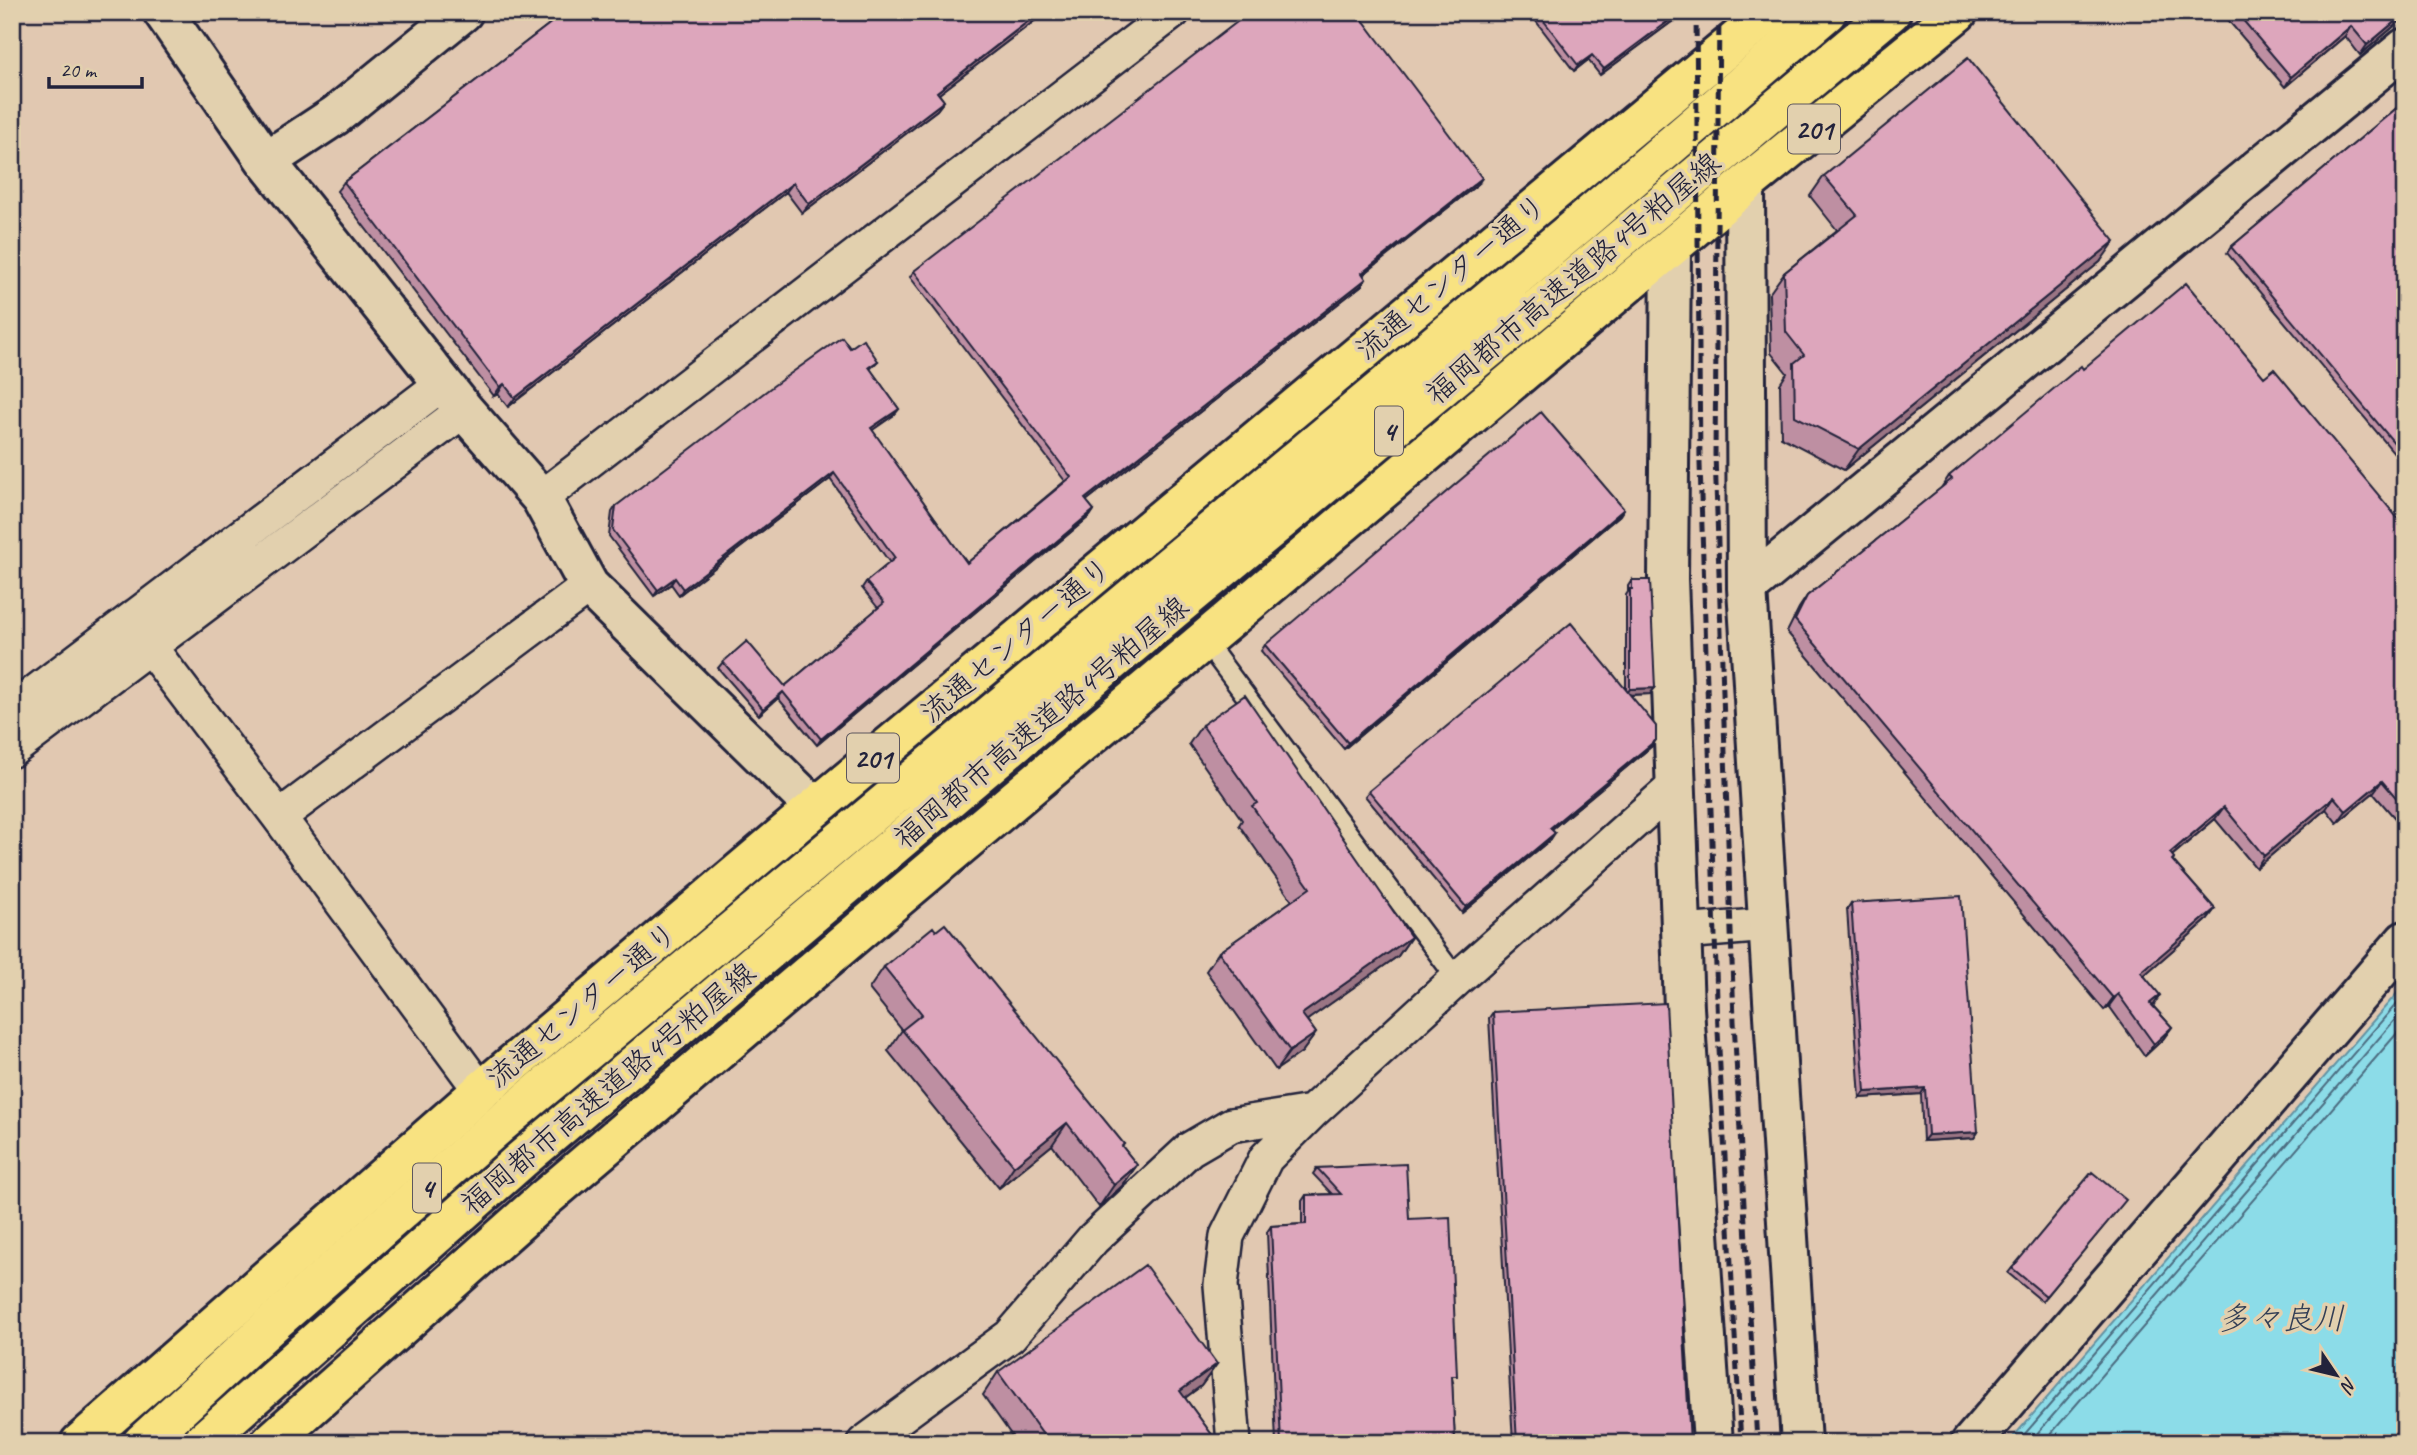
<svg xmlns="http://www.w3.org/2000/svg" width="2417" height="1455" font-family="Caveat,'Klee One',sans-serif">
  <style>
    .water { fill: #8cdce8; stroke: #6292a3; stroke-width: 2 }
    .lines { fill: none; stroke-linecap: round; stroke-linejoin: round }
    .shore { stroke: #4c6c80; stroke-width: 2 }
    .service-casing { stroke: #22223b; stroke-width: 23 }
    .minor-casing { stroke: #22223b; stroke-width: 38 }
    .tertiary-casing { stroke: #22223b; stroke-width: 44 }
    .trunk-casing { stroke: #22223b; stroke-width: 44 }
    .motorway-casing { stroke: #22223b; stroke-width: 44 }
    .service { stroke: #e2d0ae; stroke-width: 18 }
    .minor { stroke: #e2d0ae; stroke-width: 33 }
    .tertiary { stroke: #e2d0ae; stroke-width: 38 }
    .trunk { stroke: #f8e281; stroke-width: 38 }
    .motorway { stroke: #f8e281; stroke-width: 38 }
    .rail { stroke: #22223b; stroke-width: 5; stroke-dasharray: 10 5; stroke-linecap: butt }
    .wall { fill: #be8fa2; stroke: #22223b; stroke-width: 2 }
    .shaded-wall { fill: #9b7484; stroke: #22223b; stroke-width: 2 }
    .building { fill: #dda6bc; stroke: #22223b; stroke-width: 2 }
    .labels { text-anchor: middle; stroke-width: 7; stroke-linejoin: round; paint-order: stroke }
    .shield { fill: #e2d0ae; stroke: #5c565e; stroke-width: 2 }
    .shield-label { font-size: 28px; font-weight: bold; fill: #22223b }
    .street-label { font-size: 30px; fill: #22223b; stroke: #e2d0ae }
    .water-label { font-size: 32px; font-style: italic; fill: #323e55; stroke: #e2d0ae }
  </style>
  <rect width="100%" height="100%" fill="#e1c8b1"/>
  <filter id="ink" filterUnits="userSpaceOnUse"><feTurbulence type="fractalNoise" baseFrequency=".0143" numOctaves="2"/><feDisplacementMap in="SourceGraphic" scale="14" xChannelSelector="R" yChannelSelector="G"/><feConvolveMatrix kernelMatrix="1 2 1 2 8 2 1 2 1" color-interpolation-filters="sRGB"/></filter>
  <g filter="url(#ink)">
    <!-- water -->
    <path class="water" d="M2405,984V1443H2008Z"/>
    <g class="lines">
      <!-- shore -->
      <path class="shore" d="M2017,1443L2405,994
        M2029,1443L2405,1008
        M2043,1443L2405,1024"/>
      <defs>
        <path id="service" d="M1204,640L1457,979"/>
        <path id="minor" d="M541,498L1173,12
          M130,621L279,817L481,1091
          M12,710L442,384
          M12,750L464,410
          M279,817L589,586
          M1682,932L1769,925
          M864,1443L1010,1336L1093,1239L1190,1149L1231,1125L1312,1112
          M1234,1443L1221,1285L1227,1236L1266,1158L1312,1112L1457,979L1677,784"/>
        <path id="tertiary" d="M163,12L266,161L464,410L541,498L589,586L815,808
          M266,161L336,115L463,12
          M1745,185L1747,588L1801,1443
          M1671,249L1668,579L1684,1008L1713,1443
          M1747,588L2405,48
          M1971,1443L2405,941"/>
        <path id="trunk" d="M80,1443L481,1091L815,808L1770,12
          M270,1443L544,1199L899,897L1745,185L1958,12"/>
        <path id="motorway" d="M142,1443L271,1325L499,1125L1578,225L1827,12
          M201,1443L521,1160L1173,610L1602,255L1891,12"/>
      </defs>
      <!-- service casing -->
      <use href="#service" class="service-casing"/>
      <!-- minor casing -->
      <use href="#minor" class="minor-casing"/>
      <!-- tertiary casing -->
      <use href="#tertiary" class="tertiary-casing"/>
      <!-- trunk casing -->
      <use href="#trunk" class="trunk-casing"/>
      <!-- motorway casing -->
      <use href="#motorway" class="motorway-casing"/>
      <!-- service -->
      <use href="#service" class="service"/>
      <!-- minor -->
      <use href="#minor" class="minor"/>
      <!-- tertiary -->
      <use href="#tertiary" class="tertiary"/>
      <!-- trunk -->
      <use href="#trunk" class="trunk"/>
      <!-- motorway -->
      <use href="#motorway" class="motorway"/>
      <!-- rail -->
      <path class="rail" d="M1696,12L1700,464L1718,1031L1741,1443
        M1719,12L1715,454L1734,1021L1757,1443"/>
    </g>
    <!-- wall -->
    <path class="wall" d="M565,12H1046L939,94L944,101L937,110L802,213L786,192L508,407L498,394L494,396L337,191L344,182Z
      M1529,12H1681L1677,18L1600,75L1588,60L1574,71Z
      M2221,12H2405V17L2360,55L2345,36L2285,87Z
      M2405,101V466L2227,253L2231,247Z
      M1824,176L2100,262L1844,470L1781,437L1780,384L1787,373L1771,353L1769,294L1784,273L1837,230L1810,196Z
      M1478,184L1363,275L1366,279L1362,285L1086,501L1094,510L1090,516L817,745L778,698L759,715L718,668L723,662L785,686L878,608L862,588L866,582L890,563L830,479L679,595L671,584L654,596L609,536L612,512L616,506L850,348L878,361L870,369L899,409L894,415L872,430L967,563L1065,481L910,277L914,271Z
      M2083,369L2264,377L2405,527V820L2400,824L2373,793L2337,823L2326,809L2256,868L2215,819L2172,856L2174,858L2173,861L2215,909L2206,921L2144,975L2153,1006L2172,1027L2163,1039L2145,1056L2109,1006L2104,1010L1787,632L1799,608L1807,596L1941,488L1949,476Z
      M1620,515L1344,749L1261,651L1265,645Z
      M1632,580L1650,694L1631,695L1652,746L1552,829L1551,839L1462,913L1365,796L1369,791L1626,690V595L1628,592V586Z
      M1202,725L1411,937L1398,956L1307,1020L1316,1033L1302,1052L1276,1070L1206,971L1219,952L1292,901L1239,825L1242,820L1189,744Z
      M1851,903L1978,1132L1974,1138L1923,1141L1921,1094L1860,1098L1847,909Z
      M884,967L1124,1144L1122,1146L1137,1165L1122,1186L1099,1207L1052,1145L999,1188L888,1051L902,1030L869,989Z
      M1493,1012L1690,1443H1513L1489,1018Z
      M1317,1168L1409,1219L1453,1382H1452L1455,1443H1276L1267,1232L1271,1226L1302,1224V1201L1306,1195L1332,1194L1313,1174Z
      M2121,1205L2042,1301L2008,1273L2012,1268Z
      M1217,1364L1201,1386L1185,1398L1218,1443H1017L983,1395L998,1372Z"/>
    <!-- shaded-wall -->
    <path class="shaded-wall" d="M1040,12H1046L930,101L937,92Z
      M1681,12L1677,18L1600,75L1604,69Z
      M2405,13V17L2360,55L2367,45Z
      M2351,26L2345,36L2285,87L2291,77Z
      M1592,55L1588,60L1574,71L1578,65Z
      M944,101L937,110L802,213L809,204Z
      M1482,178L1478,184L1357,279L1362,273Z
      M793,183L786,192L508,407L515,398Z
      M2115,241L2100,262L1844,470L1859,449Z
      M1366,279L1362,285L1081,505L1085,499Z
      M504,384L498,394L494,396L500,387Z
      M899,409L894,415L867,434L871,428Z
      M834,473L830,479L679,595L683,589Z
      M1624,509L1620,515L1344,749L1348,743Z
      M1094,510L1090,516L817,745L821,739Z
      M675,578L671,584L654,596L658,590Z
      M1655,688L1650,694L1626,695L1630,689Z
      M783,692L778,698L759,715L763,709Z
      M1656,740L1652,746L1546,834L1550,828Z
      M2382,781L2373,793L2337,823L2346,811Z
      M2334,797L2326,809L2256,868L2264,856Z
      M2224,807L2215,819L2161,865L2170,853Z
      M1555,833L1551,839L1462,913L1466,907Z
      M2215,909L2206,921L2133,985L2141,972Z
      M1411,937L1398,956L1289,1033L1302,1014Z
      M2118,994L2109,1006L2104,1010L2113,998Z
      M2160,995L2152,1008L2150,1003Z
      M2172,1027L2163,1039L2145,1056L2154,1044Z
      M1316,1033L1302,1052L1276,1070L1290,1051Z
      M1925,1088L1921,1094L1860,1098L1865,1092Z
      M1067,1123L1052,1145L999,1188L1014,1166Z
      M1978,1132L1974,1138L1923,1141L1928,1135Z
      M1137,1165L1122,1186L1099,1207L1114,1185Z
      M1217,1364L1201,1386L1164,1413L1180,1391Z"/>
    <!-- building -->
    <path class="building" d="M565,12H1040L937,92L944,101L809,204L793,183L515,398L504,384L500,387L344,182Z
      M1250,12H1357L1482,178L1362,273L1366,279L1085,499L1094,510L821,739L783,692L763,709L723,662L747,641L785,686L884,603L866,582L895,558L834,473L683,589L675,578L658,590L613,530L616,506L773,386L842,337L850,348L863,339L878,361L869,367L899,409L871,428L967,563L1071,477L914,271Z
      M1537,12H1680L1604,69L1592,55L1578,65Z
      M2236,12H2405V13L2367,45L2351,26L2291,77Z
      M1968,58L2115,241L1859,449L1795,416L1794,363L1804,355L1786,332L1784,273L1857,215L1824,176Z
      M2405,101V456L2231,247Z
      M2186,283L2264,377L2274,369L2405,527V808L2382,781L2346,811L2334,797L2264,856L2224,807L2170,853L2174,858L2172,860L2215,909L2141,972L2160,995L2150,1003L2172,1027L2154,1044L2118,994L2113,998L1795,620L1807,596L1952,479L1949,476L2081,366L2083,369Z
      M1541,412L1624,509L1348,743L1265,645Z
      M1632,580H1650L1655,688L1630,689V589H1632Z
      M1571,623L1656,726V740L1550,828L1555,833L1466,907L1369,791Z
      M1245,695L1411,937L1302,1014L1316,1033L1290,1051L1219,952L1310,888L1252,806L1257,803L1202,725Z
      M1961,896L1978,1132L1928,1135L1925,1088L1865,1092L1851,903Z
      M945,924L1124,1144L1122,1146L1137,1165L1114,1185L1067,1123L1014,1166L902,1030L922,1014L884,967L933,927L936,931Z
      M1666,1003L1690,1443H1517L1493,1012Z
      M1406,1164L1409,1219L1450,1217L1457,1376H1452L1455,1443H1281L1271,1226L1306,1224V1195L1341,1194L1317,1168Z
      M2092,1172L2126,1200L2046,1296L2012,1268Z
      M1145,1265L1217,1364L1180,1391L1218,1443H1049L998,1372Z"/>
  </g>
  <g class="labels">
    <!-- shield labels -->
    <g class="shield">
      <rect x="1788" y="104.5" width="52" height="49" rx="5"/>
      <rect x="1375" y="406.5" width="28" height="49" rx="5"/>
      <rect x="847" y="733.5" width="52" height="49" rx="5"/>
      <rect x="413" y="1163.5" width="28" height="49" rx="5"/>
    </g>
    <g class="shield-label">
      <text x="1814" y="139">201</text>
      <text x="1389" y="441">4</text>
      <text x="873" y="768">201</text>
      <text x="427" y="1198">4</text>
    </g>
    <!-- street labels -->
    <g class="street-label">
      <text transform="translate(1451 277) rotate(-40)" y="10">流通センター通り</text>
      <text transform="translate(1573 278) rotate(-40)" y="10">福岡都市高速道路4号粕屋線</text>
      <text transform="translate(1016 640) rotate(-40)" y="10">流通センター通り</text>
      <text transform="translate(1041 722) rotate(-40)" y="10">福岡都市高速道路4号粕屋線</text>
      <text transform="translate(582 1005) rotate(-40)" y="10">流通センター通り</text>
      <text transform="translate(608 1088) rotate(-40)" y="10">福岡都市高速道路4号粕屋線</text>
    </g>
    <!-- water labels -->
    <g class="water-label">
      <text x="2281" y="1329">多々良川</text>
    </g>
  </g>
  <!-- margin -->
  <rect width="2417" height="1455" fill="none" stroke="#e2d0ae" stroke-width="42"/>
  <rect x="21" y="21" width="2375" height="1413" fill="none" stroke="#22223b" stroke-width="2.5" filter="url(#ink)"/>
  <!-- north arrow -->
  <g transform="translate(2336 1375) rotate(125)" stroke="#e2d0ae" stroke-width="5" paint-order="stroke">
  <path d="M0-5L12 26L0 18L-12 26Z" fill="#22223b"/>
  <text y="-10" font-size="19" font-weight="bold" text-anchor="middle" fill="#22223b">N</text>
  </g>
  <!-- scale -->
  <path d="M49 77v10h93v-10" fill="none" stroke="#22223b" stroke-width="3.5"/>
  <text x="60" y="77" font-size="21" fill="#22223b" stroke="#e2d0ae" stroke-width="5" paint-order="stroke">20 m</text>
</svg>
